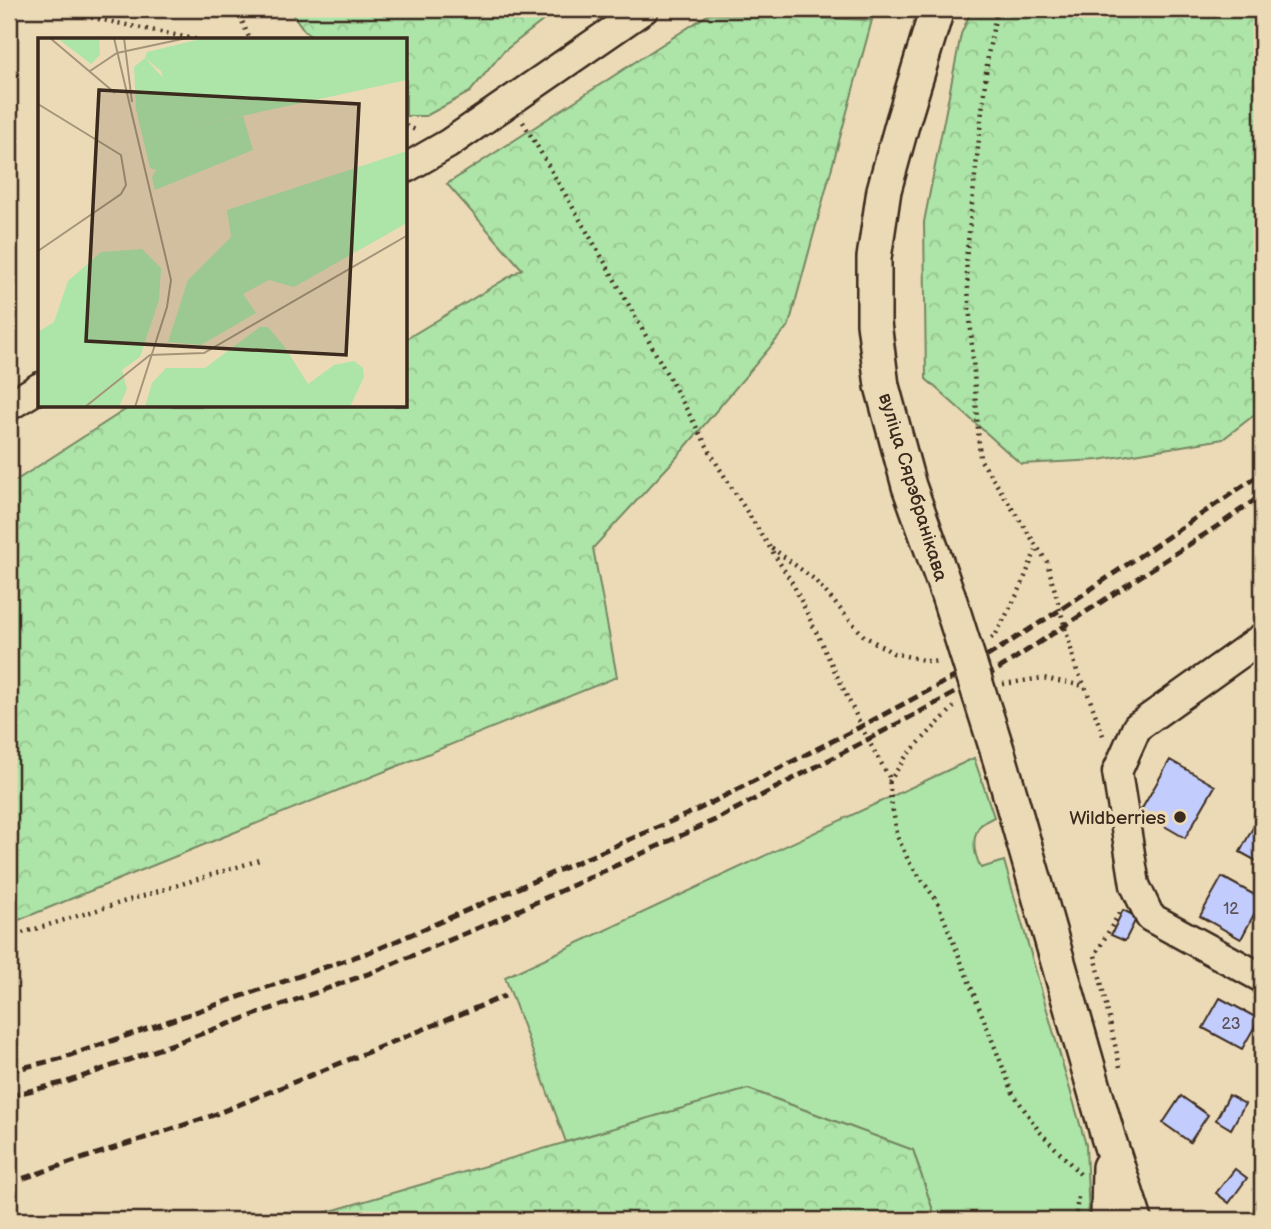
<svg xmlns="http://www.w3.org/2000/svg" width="1271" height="1229" font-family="'Balsamiq Sans',sans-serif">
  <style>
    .green { fill: #ade4a7; stroke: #748762; stroke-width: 2 }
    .forest { fill: url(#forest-crowns); stroke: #748762; stroke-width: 2 }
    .building { fill: #c2cdfe; stroke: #3b2a1e; stroke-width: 2 }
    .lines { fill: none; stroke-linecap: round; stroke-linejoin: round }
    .minor-casing { stroke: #3b2a1e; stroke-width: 33 }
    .tertiary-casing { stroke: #3b2a1e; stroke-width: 38 }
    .path { stroke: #3b2a1e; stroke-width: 4.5; stroke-dasharray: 2 5; stroke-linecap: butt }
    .minor { stroke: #ecdab7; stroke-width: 28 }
    .tertiary { stroke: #ecdab7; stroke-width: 33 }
    .rail { stroke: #3b2a1e; stroke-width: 5; stroke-dasharray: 10 5; stroke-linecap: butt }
    .tertiary-bridge-casing { stroke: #3b2a1e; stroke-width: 38; stroke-linecap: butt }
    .tertiary-bridge { stroke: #ecdab7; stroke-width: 33 }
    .poi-dot { fill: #3b2a1e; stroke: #ecdab7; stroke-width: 2.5 }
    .labels { text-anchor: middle; stroke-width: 7; stroke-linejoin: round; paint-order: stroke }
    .number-label { font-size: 16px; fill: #5d5356 }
    .street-label { font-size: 19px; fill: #3b2a1e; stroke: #ecdab7 }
    .poi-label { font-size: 19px; fill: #3b2a1e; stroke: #ecdab7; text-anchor: end }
    .inset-road { fill: none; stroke: #a5947a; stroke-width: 2 }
    .view { fill: #3b2a1e; fill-opacity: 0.15; stroke: #3b2a1e; stroke-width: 3.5 }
    .inset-edge { fill: none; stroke: #3b2a1e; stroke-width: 3.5 }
  </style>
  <defs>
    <pattern id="forest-crowns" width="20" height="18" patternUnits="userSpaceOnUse" patternTransform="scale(1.75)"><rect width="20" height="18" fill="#ade4a7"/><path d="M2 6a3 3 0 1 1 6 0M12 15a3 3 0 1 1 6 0" fill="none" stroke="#96c48f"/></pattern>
  </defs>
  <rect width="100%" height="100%" fill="#ecdab7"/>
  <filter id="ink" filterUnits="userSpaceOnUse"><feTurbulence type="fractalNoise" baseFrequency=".0143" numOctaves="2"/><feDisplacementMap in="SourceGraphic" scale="14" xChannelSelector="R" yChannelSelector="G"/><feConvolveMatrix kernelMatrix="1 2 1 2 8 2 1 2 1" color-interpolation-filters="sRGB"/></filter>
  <g filter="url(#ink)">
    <!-- green -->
    <path class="green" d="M974,758L994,817C990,819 982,823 979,827C971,840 975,856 981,868L1004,861L1086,1145L1089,1220H936L913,1150L749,1089L566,1142L505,977Z"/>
    <!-- forest -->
    <path class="forest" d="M289,9H558L503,52L470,92L426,116H406V40H314L304,30Z
      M972,9H1262V409L1223,439L1099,460L1021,464L926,379L924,222L961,34Z
      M709,14L872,20L789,325L677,457L593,548L617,677L9,924V485L131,406H406V339L522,269L447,184Z
      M748,1089L913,1150L936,1220H300Z"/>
    <!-- building -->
    <path class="building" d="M1170,760L1215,786L1185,838L1140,812Z
      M1258,818L1262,820V864L1240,852Z
      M1222,877L1262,899L1241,939L1200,916Z
      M1123,910L1137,917L1125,941L1111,935Z
      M1220,998L1259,1019L1242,1049L1203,1028Z
      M1229,1095L1245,1104L1231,1129L1216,1120Z
      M1181,1096L1208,1115L1190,1142L1163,1123Z
      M1235,1169L1247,1178L1229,1203L1216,1193Z
      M1262,1196V1220L1252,1213Z"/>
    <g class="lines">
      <defs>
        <path id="minor" d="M406,168L448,144L644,9
          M9,406L40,387
          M1262,638L1137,727L1117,772L1135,885L1150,917L1262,978"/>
        <path id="tertiary" d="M937,9L903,121L884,190L874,258V323L882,386L909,486L948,595
          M999,756L1109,1140L1135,1220
          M1108,1220L1109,1167"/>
      </defs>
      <!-- minor casing -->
      <use href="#minor" class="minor-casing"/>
      <!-- tertiary casing -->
      <use href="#tertiary" class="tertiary-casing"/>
      <!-- path -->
      <path class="path" d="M50,9L199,40
        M237,9L250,40
        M997,9L988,55L966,260L980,459L1047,562L1077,671L1085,686L1104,738
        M523,122L611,273L718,466L793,584L868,740L889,777L891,801L898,838L909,862L937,901L1013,1093L1039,1131L1080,1174
        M406,126L418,131
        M772,548L814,579L864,636L893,653L932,662L939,661
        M991,638L995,636L1020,589L1037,547
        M1003,684L1043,678L1084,686
        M889,782L907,755L954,707
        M9,937L263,859
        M1120,1067L1095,955L1121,910
        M1075,1220L1078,1197"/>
      <!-- minor -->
      <use href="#minor" class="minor"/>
      <!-- tertiary -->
      <use href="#tertiary" class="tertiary"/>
      <!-- rail -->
      <path class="rail" d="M9,1071L59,1059L378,949L697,810L862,726L956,676L1060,610L1262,473
        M9,1096L70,1081L376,971L497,920L715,820L916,714L997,670L1222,523L1262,495
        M9,1183L211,1116L505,996"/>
      <defs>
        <path id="tertiary-bridge" d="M948,595L999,756"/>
      </defs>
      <!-- tertiary-bridge casing -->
      <use href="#tertiary-bridge" class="tertiary-bridge-casing"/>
      <!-- tertiary-bridge -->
      <use href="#tertiary-bridge" class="tertiary-bridge"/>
    </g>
  </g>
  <!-- markers -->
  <circle class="poi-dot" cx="1180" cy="817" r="7"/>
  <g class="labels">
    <!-- number labels -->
    <g class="number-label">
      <text x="1231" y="914">12</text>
      <text x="1231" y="1029">23</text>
    </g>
    <!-- street labels -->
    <g class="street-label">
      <text transform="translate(914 487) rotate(73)" y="7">вуліца Сярэбранікава</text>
    </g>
    <!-- poi labels -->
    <g class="poi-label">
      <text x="1166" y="824">Wildberries</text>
    </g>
  </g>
  <!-- overview -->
  <g transform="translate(38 38)">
    <rect width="369" height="369" fill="#ecdab7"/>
    <path d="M107,20L167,86L205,78L215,112L117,152L114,139L118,132L112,130L98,71L96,29Z" fill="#ade4a7"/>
    <path d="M19,0H61L62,17L53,26ZM167,0H369V42L167,86L134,72L123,33L107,20L109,14ZM369,113V185L256,249L231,242L205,256L218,275L163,307L130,304L150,242L193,199L189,172ZM104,211L123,230L121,262L102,319L84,332L89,351L81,369H0V294L16,284L30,243L63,214ZM222,289H230L246,308L270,346L296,327L316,323L325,330L326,339L312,369H107L114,345L128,330H167Z" fill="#ade4a7"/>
    <path class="inset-road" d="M12,0L77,55M76,0L133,242L129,269L97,369M86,0L94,64M52,33L79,15L149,0M0,66L83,117L88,147L83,156L0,213M47,369L112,317L166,315L370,197"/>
    <path class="view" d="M61,52L321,66L308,317L48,303Z"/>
    <rect width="369" height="369" class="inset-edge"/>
  </g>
  <!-- margin -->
  <rect width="1271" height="1229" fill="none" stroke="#ecdab7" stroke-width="35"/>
  <rect x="18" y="18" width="1236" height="1194" fill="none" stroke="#3b2a1e" stroke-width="2.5" filter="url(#ink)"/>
</svg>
